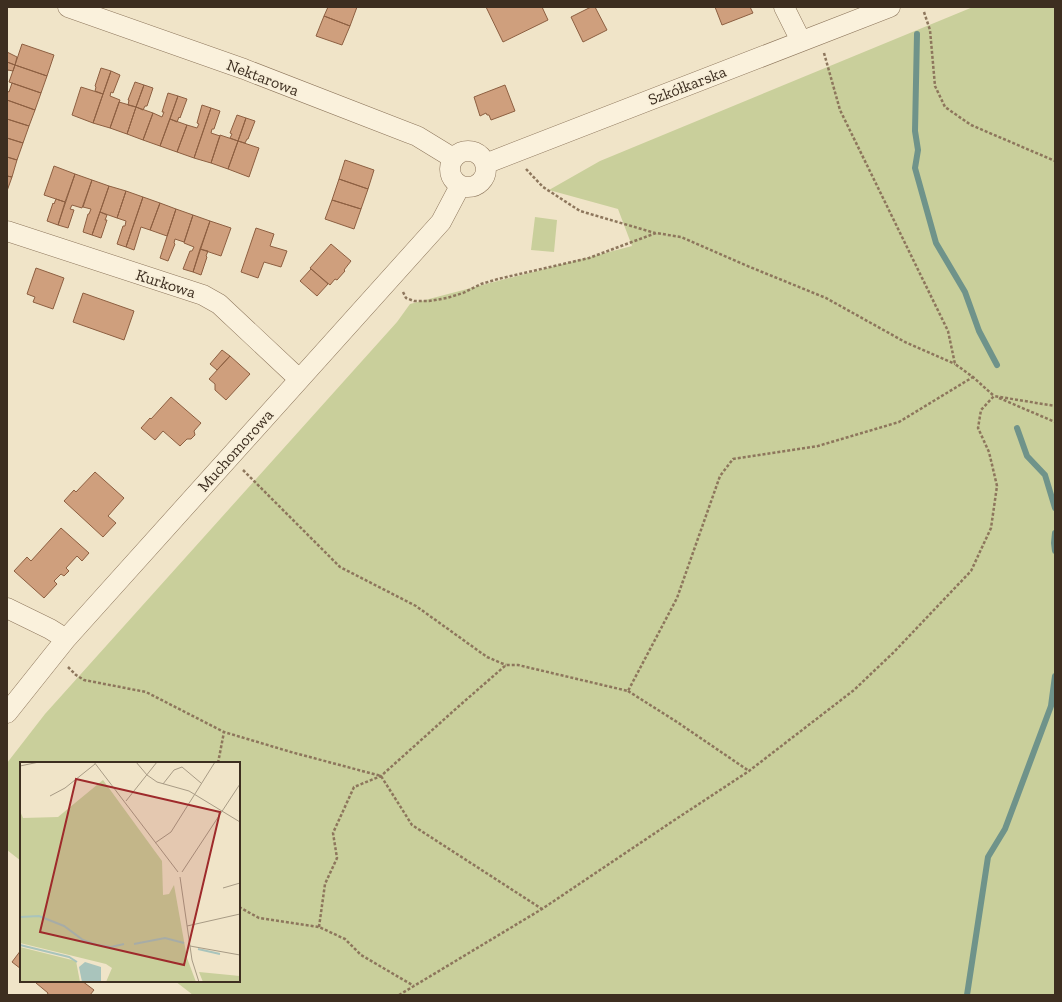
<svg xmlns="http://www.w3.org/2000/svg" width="1062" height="1002" font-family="'Zilla Slab',serif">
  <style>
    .green { fill: #c9cf9b }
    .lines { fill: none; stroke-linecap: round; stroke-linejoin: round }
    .stream { stroke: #6f938a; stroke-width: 6 }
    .building { fill: #cf9f7d; stroke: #8d5f41 }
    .minor-casing { stroke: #8d765c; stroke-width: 21 }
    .path { stroke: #8d765c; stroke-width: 2.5; stroke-dasharray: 3 2; stroke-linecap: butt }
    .minor { stroke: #faf1dc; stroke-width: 20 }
    .labels { text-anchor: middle; stroke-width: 3.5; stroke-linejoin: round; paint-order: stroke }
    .street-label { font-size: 16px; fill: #3d2e20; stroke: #f7eed8 }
    .inset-river { fill: none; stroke: #a9c4bc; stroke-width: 2 }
    .inset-road { fill: none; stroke: #a89b85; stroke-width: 1 }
    .view { fill: #9e2a2b; fill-opacity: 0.15; stroke: #9e2a2b; stroke-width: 2 }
    .inset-edge { fill: none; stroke: #3d2e20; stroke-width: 2 }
  </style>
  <rect width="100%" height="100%" fill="#f0e4c8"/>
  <!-- green -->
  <path class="green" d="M973,7H1055V995H193L175,981H239V763H21V861L7,850V763L45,714L397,322L410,304L632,246L618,209L549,190L600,161Z
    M535,217L557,220L554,252L531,250Z"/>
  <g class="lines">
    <!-- stream -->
    <path class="stream" d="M917,34L915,131L918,150L915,168L936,243L965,292L979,331L997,365
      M1017,428L1027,456L1045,475L1055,508
      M1055,533L1054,543L1055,551
      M967,995L988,857L1005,829L1051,706L1055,676"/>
  </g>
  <!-- building -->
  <path class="building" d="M328,7H357L350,26L324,16Z
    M486,7H542L548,20L503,42Z
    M591,7H595L607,30L583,42L571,17Z
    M715,7H750L753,13L722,25Z
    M324,16L350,26L342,45L316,36Z
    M22,44L54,55L47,76L15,65Z
    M7,52L17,57L15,65L7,62Z
    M7,62L15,65L13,71L8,70L7,72Z
    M15,65L47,76L41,93L9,82Z
    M101,68L111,71L103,94L95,91L96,87L95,86Z
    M111,71L120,75L113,93L111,92L110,96L120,100L110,128L93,123Z
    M135,82L144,85L136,107L128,105L129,100H128Z
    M12,83L41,93L35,110L7,100V91L9,92Z
    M144,85L153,88L147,106H145L143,110L136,107Z
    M505,85L515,111L491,120L489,115H487L486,113L480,116L474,97Z
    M81,87L103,94L93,123L72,115Z
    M168,93L178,96L160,146L143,140L153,113L162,117L164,112H162Z
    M178,96L187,99L180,118L179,117L177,122L170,119Z
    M7,100L35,110L29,126L7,119Z
    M119,102L136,107L127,134L110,128Z
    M202,105L211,108L194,158L177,152L187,125L197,128L199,124L197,123Z
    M136,107L153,113L143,140L127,134Z
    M211,108L220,111L214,129H212L211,133L220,136L211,163L194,158Z
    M237,115L246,118L238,141L230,138L232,134L230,133Z
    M246,118L255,121L248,139H247L245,143L238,141Z
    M7,119L29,126L23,143L7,138Z
    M170,119L187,125L177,152L160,146Z
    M220,135L238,141L228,169L211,163Z
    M7,138L23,143L17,160L7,157Z
    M238,141L259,148L249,177L228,169Z
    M7,157L17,160L12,177L7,176Z
    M345,160L374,170L368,189L339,179Z
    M54,166L75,174L65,202L44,195Z
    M75,174L92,180L82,208L72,205L70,209L74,210L68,228L58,225Z
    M7,176L12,177L7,191Z
    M339,179L368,189L361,209L332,200Z
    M92,180L109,186L92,235L83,232L88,214H89L91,209L83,207Z
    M109,186L126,191L117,218L100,212Z
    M126,191L143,197L126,247L117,244L123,226H125L126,221L117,218Z
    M143,197L160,203L150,230L141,227L134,250L126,247Z
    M56,199L65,202L58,225L47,221L53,203L54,204Z
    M332,200L361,209L354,229L325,219Z
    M160,203L176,209L167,236L150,230Z
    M176,209L193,215L184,242L175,239L174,243L175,244L168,261L160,258Z
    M100,212L107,215L105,220H107L101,238L92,235Z
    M193,215L210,221L193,272L183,269L190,251H192L194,247L184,243Z
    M210,221L231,228L221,256L200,249Z
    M256,228L274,234L270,246L287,251L281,267L264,262L258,278L241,272Z
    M331,244L351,261L344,270L345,271L337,280L335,279L330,285L310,268Z
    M200,249L208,251L206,256L207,257L201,275L193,272Z
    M36,268L64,278L53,309L33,302L35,297L27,294Z
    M311,269L328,284L317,296L300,281Z
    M83,293L134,311L124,340L73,322Z
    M222,350L230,356L217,370L210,364Z
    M230,356L250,374L226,400L215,390V384L209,379Z
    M171,397L201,423L194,431L195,435L191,439H187L180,446L163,431L155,440L141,428L150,418L151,419Z
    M95,472L124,498L108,516L116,523L103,537L64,501L74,490L76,492Z
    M61,528L89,553L82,561L77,556L66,568L69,571L64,576L61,574L54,581L57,584L44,598L14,571L27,557L31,561Z
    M21,950V969L12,962Z
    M38,981H82L94,990L90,995H47L48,993L36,983Z"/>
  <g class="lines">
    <defs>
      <path id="minor" d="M68,7L244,69L409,133L417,136L453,158
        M784,7L801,41
        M450 169a18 18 0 1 1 36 0a18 18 0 1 1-36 0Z
        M485,164L890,7
        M7,231L203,295L219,304L299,379
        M7,608L50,629L66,639
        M7,713L66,639L441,222L460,186"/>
    </defs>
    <!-- minor casing -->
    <use href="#minor" class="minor-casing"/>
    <!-- path -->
    <path class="path" d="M924,12L930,30L935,86L945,107L971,125L1055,161
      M824,53L840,110L948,331L955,364L973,377L994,396
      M526,169L543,187L580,211L655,233
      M403,292L406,298L414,301H429L447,298L463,293L481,284L498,279L589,258L656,233L681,237L745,265L826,298L905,342L955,364
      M999,398L1055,422
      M243,470L340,567L416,606L487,657L506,665
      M68,667L76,675L84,680L146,692L224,732L291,752L381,776L412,825L542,909
      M628,691L677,722L749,771
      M218,763L224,732
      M239,907L259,918L319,927L345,939L361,955L414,986
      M319,927L325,884L337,858L333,833L354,787L381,776L459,706L506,665H518L628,691L677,598L720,476L733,459L818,446L899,422L973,377
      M399,995L542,909L673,821L749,771L854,690L894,652L971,571L991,528L997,486L989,452L978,428L981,410L994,396L1055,406"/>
    <!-- minor -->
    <use href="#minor" class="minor"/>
  </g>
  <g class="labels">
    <!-- street labels -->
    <g class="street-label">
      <text transform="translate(263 77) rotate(21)" y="6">Nektarowa</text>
      <text transform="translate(687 85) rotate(-21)" y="6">Szkółkarska</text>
      <text transform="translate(166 283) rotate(18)" y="6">Kurkowa</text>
      <text transform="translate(235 450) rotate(-48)" y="6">Muchomorowa</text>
    </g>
  </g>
  <!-- overview -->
  <g transform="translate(20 762)">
    <rect width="220" height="220" fill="#f0e4c8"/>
    <path d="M83,18L142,99L143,133L149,132L154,123L167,196L176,220H86L92,206L86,202L0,181V49L3,56L38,55ZM0,185L56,199L60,220H0ZM179,210L220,214V220H183Z" fill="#c9cf9b"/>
    <path d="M65,200L81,205V220H62L59,205Z" fill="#a9c4bc"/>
    <path class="inset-river" d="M0,155L19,154L44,164L63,178L77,183L91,185L104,182M114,182L145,176L164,181M0,183L49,195L57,200M178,187L200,192"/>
    <path class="inset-road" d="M74,0L158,110M116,0L127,13L137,20L169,29L220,60M0,4L19,0M143,22L154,8L162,5L181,21M30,34L45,26L75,2M106,39L137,0M135,81L151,70L195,0M162,110L220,22M160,115L172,198L179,220M203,126L220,121M167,164L220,152M170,184L220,193"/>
    <path class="view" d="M56,17L200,50L164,203L20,170Z"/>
    <rect width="220" height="220" class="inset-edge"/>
  </g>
  <!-- border -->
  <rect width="1062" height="1002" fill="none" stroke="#3d2e20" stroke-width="16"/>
</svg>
